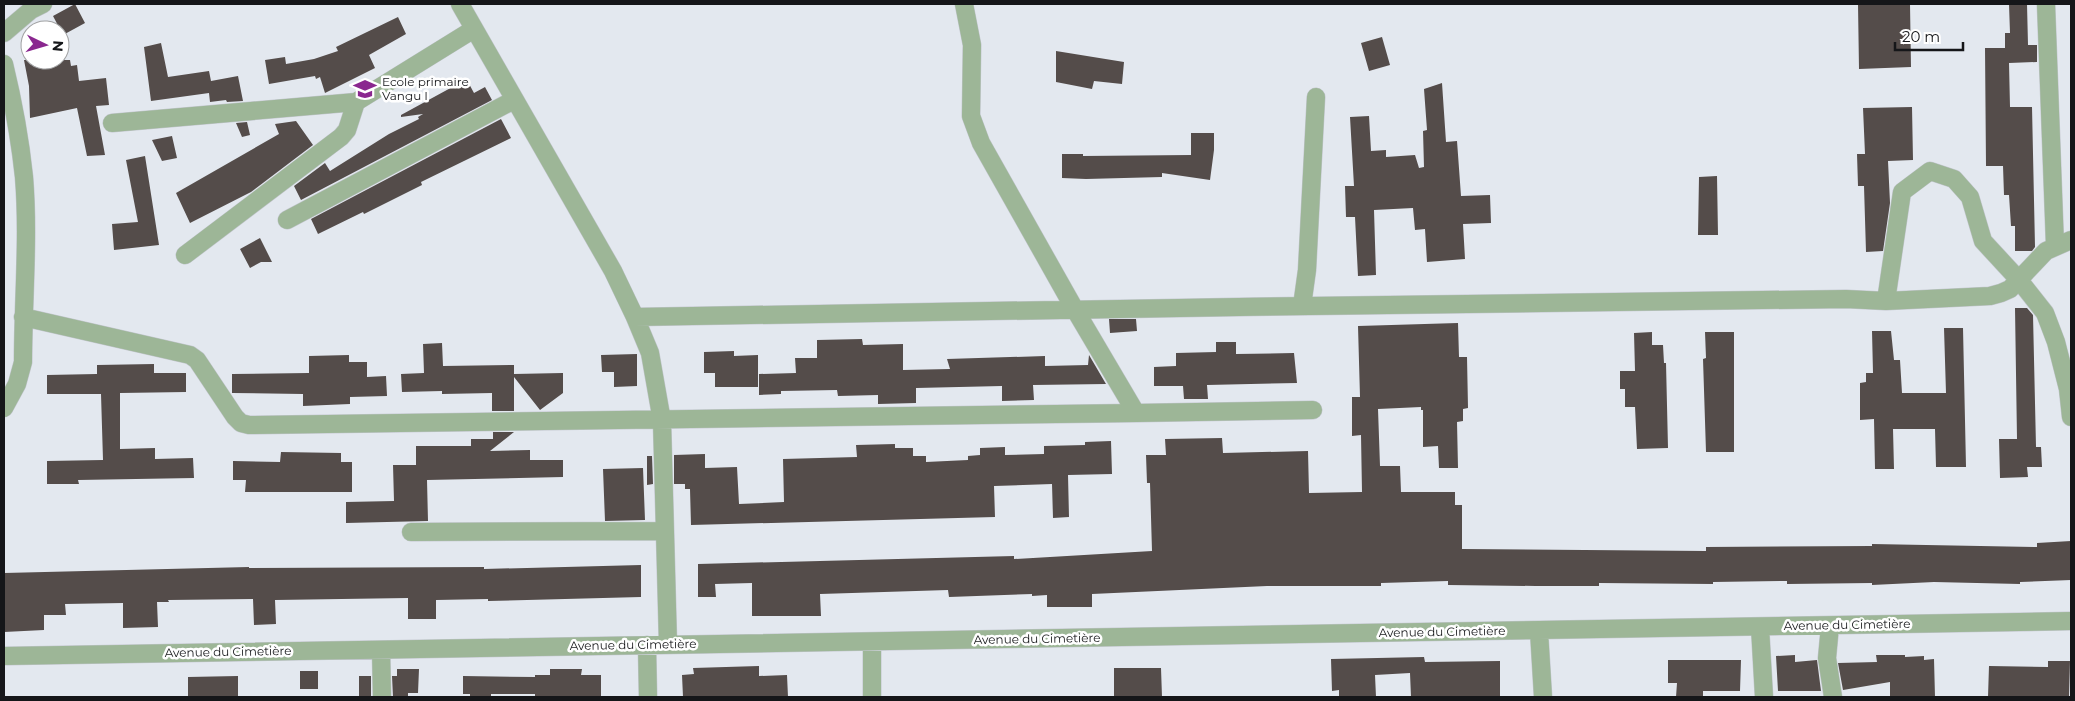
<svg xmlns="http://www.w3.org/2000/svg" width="2075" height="701" font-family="Montserrat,sans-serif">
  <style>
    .building { fill: #544c4a }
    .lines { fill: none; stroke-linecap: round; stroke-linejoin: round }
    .street-casing { stroke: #c2c6cd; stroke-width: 19 }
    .street { stroke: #9db697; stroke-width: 18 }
    .labels { text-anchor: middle; stroke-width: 5; stroke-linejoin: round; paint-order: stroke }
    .poi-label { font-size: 12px; fill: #151619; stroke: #fff; text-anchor: start }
    .street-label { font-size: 12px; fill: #151619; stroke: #fff }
  </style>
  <rect width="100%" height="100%" fill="#e3e8ef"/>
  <!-- building -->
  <path class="building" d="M75,4L85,23L63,35L53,16Z
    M1858,4H1910L1911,67L1859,69Z
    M2009,4H2027L2028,45H2037V62L2009,63L2010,107H2032L2035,247L2032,251H2015V226H2011L2009,195H2004L2003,166H1986L1985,48H2005V33H2010Z
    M398,17L406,34L369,55L375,68L325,93L320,77L316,79L315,76L269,84L265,60L285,57L286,64L314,59L338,51L336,47Z
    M1382,37L1390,65L1369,71L1361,43Z
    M161,43L168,77L209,71L211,81L238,76L243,101L227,102L226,100L210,102L209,93L151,101L144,47Z
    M1056,51L1124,62L1122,84L1094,81L1092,89L1056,82Z
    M24,60H70L71,66L77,65L79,81L106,78L109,105L96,106L105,155L87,156L77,108L30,118L29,86Z
    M468,82L474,93L485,87L492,100L301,200L294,186L325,163L330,171L389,134L419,119L418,117L423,114L401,117V115L456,85L457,87Z
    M1442,83L1446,142L1457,141L1461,196L1490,195L1491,223L1463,224L1465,259L1427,262L1425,229L1415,230L1413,208L1374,210L1376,275L1358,276L1355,217H1346L1345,186H1354L1350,117L1369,116L1371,151L1386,150V157L1415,155L1419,168L1424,167L1423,131L1427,130L1424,89Z
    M1912,107L1913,160L1888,161L1890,203L1883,251L1866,252L1864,186H1858L1857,154H1865L1863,108Z
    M501,119L511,138L421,182L422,185L364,214L363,212L318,234L311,219Z
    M296,121L313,145L251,192L190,223L176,193L279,134L275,124Z
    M247,122L250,135L242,137L236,123Z
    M1191,133H1214V150L1210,180L1162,173V177L1086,179L1062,178V154H1083V156L1191,155Z
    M172,136L177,158L162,161L152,140Z
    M145,156L159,245L114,250L112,224L138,222L126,160Z
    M1717,176L1718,235H1698L1699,177Z
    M260,238L272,262H261L250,268L240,249Z
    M2015,308H2027L2033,315L2036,447H2041L2042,467H2027L2028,477L2000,478L1999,439H2017Z
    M1109,319H1136L1137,331L1110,333Z
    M1458,323L1459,357H1467L1468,408L1463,409V421L1457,422L1458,468H1439L1438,446L1423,447V410H1421V407L1378,409L1380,466H1400L1401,492H1455V505H1462V549L1706,551V547L1872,546V544L2037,547V543L2071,541V580L2020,582V584L1934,582L1872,585V583L1787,584V581L1713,582V584L1599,583V586H1536L1448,585V581L1381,583V586H1267L1092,594V607H1047V595L1032,596V594L949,597L948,590L820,594L821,616H752V583L715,584L716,597H698V564L1014,556V559L1152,551L1150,483H1147L1146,455H1166L1165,439L1222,438L1223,453L1308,451L1309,493L1362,492L1361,435L1352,436V397H1360L1358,326Z
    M1944,328H1963L1966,467H1936L1935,429H1893L1894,469H1875L1874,419L1860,420V383L1866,382V373H1873L1872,331H1891L1894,360H1900L1902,393H1946Z
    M1652,332V345H1663L1664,363H1666L1668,448L1637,449L1635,407H1625V389H1620V371H1635L1634,333Z
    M1705,332H1734V452H1706L1703,359L1706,358Z
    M862,339L863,345L903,344V370L950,369L947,359L1045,356V366L1088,365L1089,355L1106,384L1033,385L1034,400L1002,401V386L916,388V403L878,404V395L838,396L837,390L781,391V394L759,395V374L796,373L795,358H817V340Z
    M1216,342H1236V354L1294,353L1297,383L1207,385L1208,399H1184L1183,386H1154V367L1176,366V353L1216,352Z
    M442,343L443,366L514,365V374L563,373V393L540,410L514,377V411H492V393L442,394V391L402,392L401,374L424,373L423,344Z
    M734,351V356L758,355V387H715V373H704V352Z
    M637,354V386L614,387V372H602L601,355Z
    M349,355V362H367V377L386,376L387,396L350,397V404L303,406V394L232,393V374L309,373V356Z
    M154,364V373H186V392L120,393V449L155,448V459L193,458L194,478L78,480L79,484H47V461L103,460L101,394H47V375L97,374V365Z
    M493,432H514L490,451L530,450V460H563V477L427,480L428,521L346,523V502L394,501L393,465H416V446H471V439H493Z
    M1111,441L1112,474L1068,475L1069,517L1053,518L1052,484L994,486L995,517L691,525L690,489H685V484H674V455L705,454V468L737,467L739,504L784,502L783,459L857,457L856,445L895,444V448H913V456H926V462L968,460V456L980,455V448L1005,447V455L1044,454V446L1085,445V442Z
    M281,452L341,453V462H352V492H245L246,480H233V461L280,462Z
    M647,456H652L653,484L647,485Z
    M643,468L645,520L605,521L603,469Z
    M641,565V597L488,601V599L436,600V619H408V598L275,600L276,624L254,625L253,599L168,600L169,602H157L158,627L123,628V603L65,604L66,615H44V630L4,632V573L249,567V568L484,567V569Z
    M1795,655V662L1817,660L1821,691H1778L1776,656Z
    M1876,655H1905V657L1924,656V660L1934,659L1935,697H1890V682L1843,690L1838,663L1877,662Z
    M1424,657L1425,662L1500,661V697H1411L1410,673L1375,675L1376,697H1339V690L1332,691L1331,659Z
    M1668,660H1741L1740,691H1703V697H1676L1677,683H1668Z
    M2048,661H2070L2069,697H1988L1989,666L2048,667Z
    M759,666V676L787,675L788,697H683L682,675L694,674L693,668Z
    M1114,668H1161L1162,697H1114Z
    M397,669H419L418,693H408V697H393L392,676H397Z
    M550,669H582L581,675H601V697H535V694H491V697H470V694H463V676L535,677V675H550Z
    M300,671H318V689H300Z
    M238,676V697H188V677Z
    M359,676H371V697H359Z"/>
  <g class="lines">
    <defs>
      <path id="street" d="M460,4L613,271L635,317L650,353L662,421L668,644
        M964,4L972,45L971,116L981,143L1074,308L1136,413L1313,410
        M2046,4L2055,246
        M4,33L31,10L43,4
        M4,64C13,101 20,139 24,177C29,238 23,301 23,362L17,384L4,408
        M112,123L356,102L474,29
        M287,220L514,100
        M185,255L341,137L347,130L356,102
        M1886,301L1902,192L1930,171L1954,179L1970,197L1983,241L2019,280L2045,313L2056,342L2068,389L2071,417
        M1302,306L1307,270L1316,97
        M23,317L190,355L197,360L235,417L241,423L249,425L1136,413
        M635,317C1039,309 1442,304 1846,299L1886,301L1990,296L2001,293L2010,289L2046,251L2071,240
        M411,532L665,531
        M1830,626L1827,658L1833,697
        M1760,627L1764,697
        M1539,631L1543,697
        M872,642V697
        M647,645L648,697
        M381,650L382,697
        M4,656L2071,621"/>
    </defs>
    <!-- street casing -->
    <use href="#street" class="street-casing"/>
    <!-- street -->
    <use href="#street" class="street"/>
  </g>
  <!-- icons -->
  <defs>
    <symbol id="school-bare" viewBox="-9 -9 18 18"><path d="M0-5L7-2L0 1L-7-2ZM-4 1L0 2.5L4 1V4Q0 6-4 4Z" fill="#8a278f" stroke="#fff" stroke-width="2.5" paint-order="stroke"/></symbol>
  </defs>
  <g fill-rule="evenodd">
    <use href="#school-bare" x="349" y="73" width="32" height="32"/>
  </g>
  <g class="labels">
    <!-- poi labels -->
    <g class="poi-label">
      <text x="382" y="86">Ecole primaire<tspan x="382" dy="14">Vangu I</tspan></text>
    </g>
    <!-- street labels -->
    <g class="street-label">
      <text transform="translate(1847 625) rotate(-1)" y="4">Avenue du Cimetière</text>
      <text transform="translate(1442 632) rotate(-1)" y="4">Avenue du Cimetière</text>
      <text transform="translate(1037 639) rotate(-1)" y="4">Avenue du Cimetière</text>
      <text transform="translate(633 645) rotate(-1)" y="4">Avenue du Cimetière</text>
      <text transform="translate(228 652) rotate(-1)" y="4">Avenue du Cimetière</text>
    </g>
  </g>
  <!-- border -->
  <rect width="2075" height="701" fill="none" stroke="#151619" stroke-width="10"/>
  <!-- north arrow -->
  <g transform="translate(45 45) rotate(95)"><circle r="24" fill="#ffffff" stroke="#a1a2a3"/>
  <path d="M0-4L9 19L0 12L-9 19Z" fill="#8a278f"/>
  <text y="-8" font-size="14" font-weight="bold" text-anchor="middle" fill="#151619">N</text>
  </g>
  <!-- scale -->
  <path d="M1895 42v8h68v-8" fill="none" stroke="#151619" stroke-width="2.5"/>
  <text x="1902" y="42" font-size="15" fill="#151619" stroke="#ffffff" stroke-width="4" paint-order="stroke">20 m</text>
</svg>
